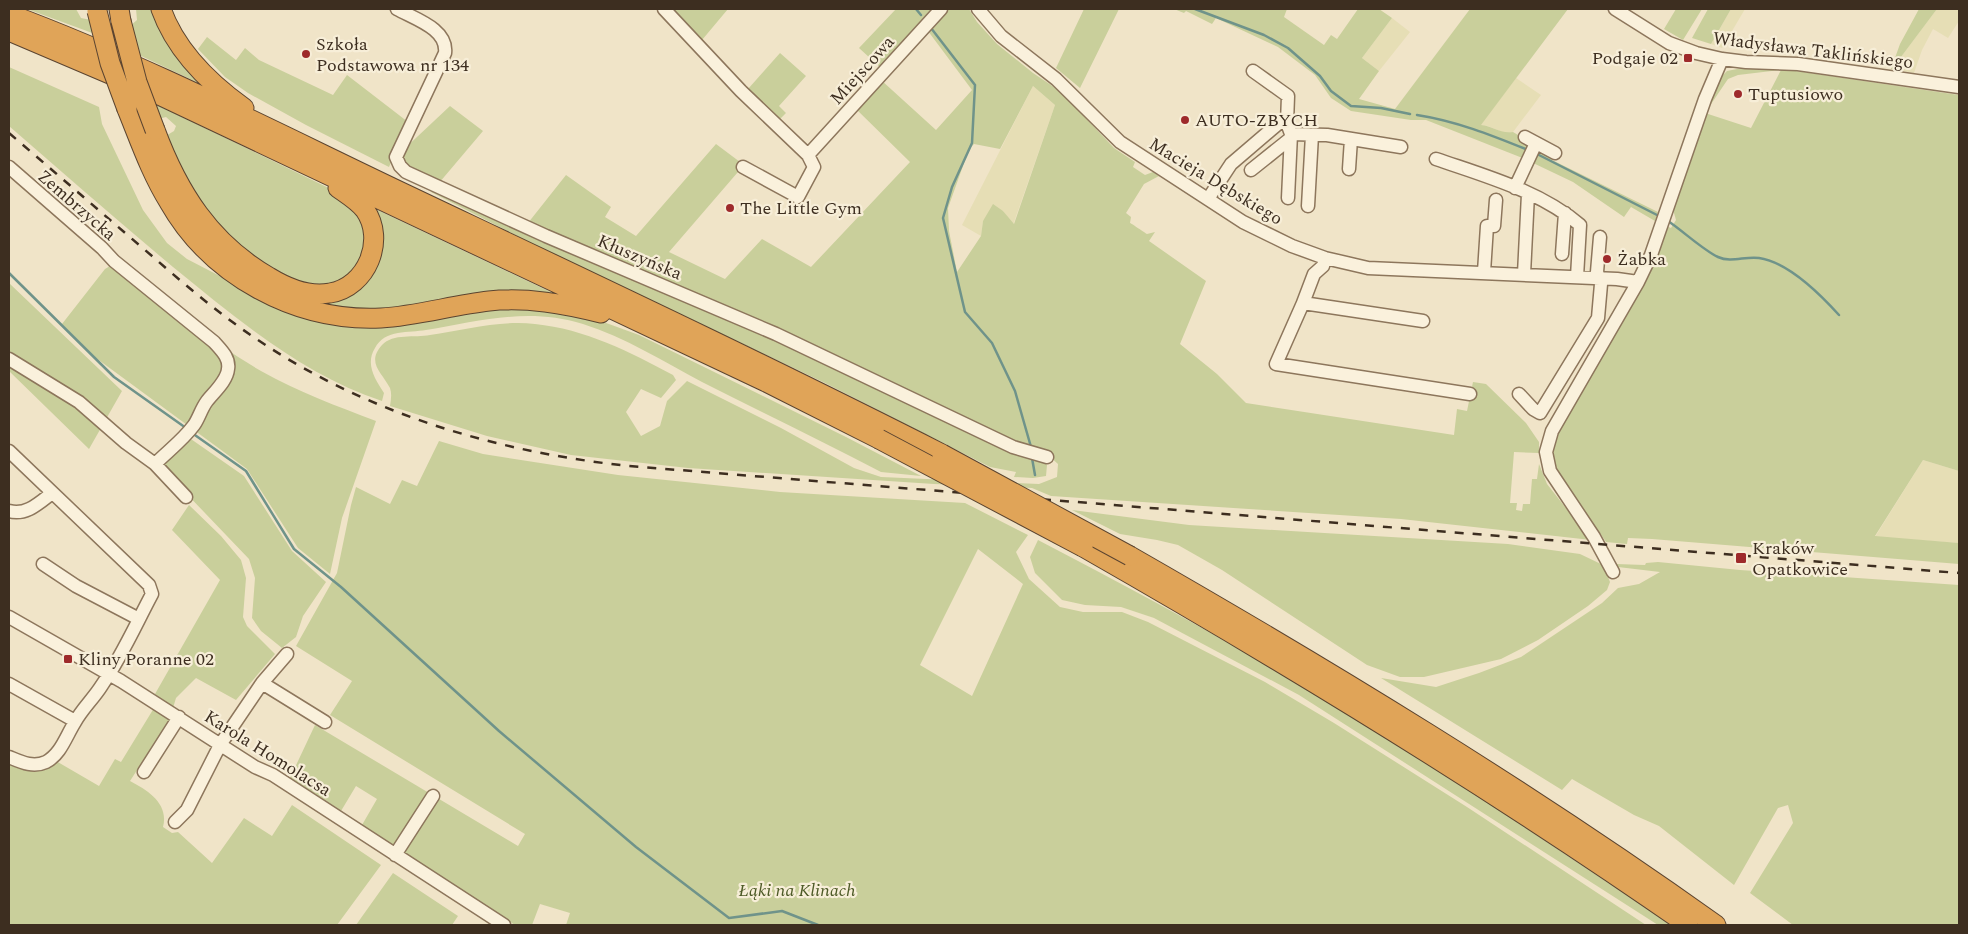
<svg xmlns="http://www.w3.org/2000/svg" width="1968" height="934" font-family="Spectral,serif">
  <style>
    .farmland { fill: #e6deb5 }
    .green { fill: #c9cf9b; fill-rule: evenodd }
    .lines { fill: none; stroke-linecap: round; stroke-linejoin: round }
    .stream { stroke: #6f938a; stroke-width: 2.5 }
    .minor-casing { stroke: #8d765c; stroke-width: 15 }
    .highway-casing { stroke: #5b4430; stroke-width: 21 }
    .minor { stroke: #faf1dc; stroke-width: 12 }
    .highway { stroke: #e0a458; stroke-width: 19 }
    .rail { stroke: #3d2e20; stroke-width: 2.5; stroke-dasharray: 9 9; stroke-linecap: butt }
    .highway-bridge-casing { stroke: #5b4430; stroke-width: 21; stroke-linecap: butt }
    .highway-bridge { stroke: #e0a458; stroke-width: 19 }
    .poi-dot { fill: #9e2a2b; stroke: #f7eed8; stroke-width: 2 }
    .labels { text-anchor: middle; stroke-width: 4.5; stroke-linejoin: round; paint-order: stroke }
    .poi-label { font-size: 18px; fill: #3d2e20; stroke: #f7eed8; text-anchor: start }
    .street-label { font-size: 18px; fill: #3d2e20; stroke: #f7eed8 }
    .park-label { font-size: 18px; font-style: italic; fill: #4d5a26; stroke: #f7eed8 }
  </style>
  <rect width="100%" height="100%" fill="#f0e4c8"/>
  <!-- farmland -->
  <path class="farmland" d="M1731,9H1745L1722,48L1711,44Z
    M1937,9H1959V21L1948,38L1933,29L1922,50L1914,73L1897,70L1901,57Z
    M1392,18L1410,32L1379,71L1362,58Z
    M1516,78L1541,95L1513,132L1504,133L1488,126L1480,125Z
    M1033,86L1055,105L1013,225L1003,211L983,221L981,236L962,225Z
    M1923,460L1959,471V543L1875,537Z"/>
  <!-- green -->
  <path class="green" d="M27,9H76L81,18L91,20L95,34Z
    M136,9H154L205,86L137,54L130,26L137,20Z
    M671,9H728L702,40Z
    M896,9H936L882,69L859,48Z
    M949,9H969L977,22L997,44L1033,73L1060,91L1114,148L1135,162L1133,167L1145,175L1153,172L1159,176L1144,184L1126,213L1131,217L1130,223C1131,223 1145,233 1147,234L1155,232L1149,241L1206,281L1180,344L1217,374L1246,403L1454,435L1457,409L1467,411L1473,382L1486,384L1526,423L1539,442V453L1514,452L1510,503H1517L1516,510L1522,511L1523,504H1530L1532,479H1537L1539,464L1547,484L1591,540L1401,519L1051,496L1032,488L934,484L688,468L571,455L487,436L390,406C391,400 392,394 390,388C382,372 366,363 382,345C393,333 415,338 430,335C464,330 500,320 535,324C585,329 630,352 673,375L676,380L661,398L641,389L626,412L641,436L660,426L667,401L687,381L781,428L854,468L881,477L1039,484L1057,477L1058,464L1047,454L1020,447L528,223L566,175L611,207L605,217L636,236L716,144L744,165L669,252L725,279L762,239L811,267L910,162L855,108L881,80L936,130L972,90L928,31ZM1033,86L1055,105L1014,224L1003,211L993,204L983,221L981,236L957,272L949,231L948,208L969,149L974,144L1000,149Z
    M1084,9H1119L1080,88L1056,68Z
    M1174,9H1287L1284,17L1324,45L1331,35L1337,39L1358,9H1379L1392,18L1362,58L1379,71L1359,99L1395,109L1470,9H1568L1481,125C1493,126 1500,134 1513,132L1533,144L1525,159L1426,120H1411L1351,111L1331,98L1315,75L1278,47L1216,18L1212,24L1186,11L1184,13Z
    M1676,9H1702L1683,40L1664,29Z
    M1708,9H1731L1711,44L1692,38Z
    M1919,9H1937L1901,57L1897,70L1891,69L1900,44Z
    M207,37L236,60L245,48L259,60L333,95L347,75L408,122L389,167L306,125L248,93L225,77L198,49Z
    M780,53L806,76L779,106L786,113L780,119L748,89Z
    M9,67L99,107L102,124L143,210L167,243L187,259L268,301L320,319L513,305L598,320L639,335L846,437L921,476L881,472C822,441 761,412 702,382C664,362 625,337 583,324C528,307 480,321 426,330C409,333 385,329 375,348C365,364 375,379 384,393L382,401C303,375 237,319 173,267C118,221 63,173 9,126Z
    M1783,67L1782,69L1959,95V471L1923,460L1875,536L1959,543V564L1652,539L1628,538L1627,544L1606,542L1552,463L1553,445L1564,419L1638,294L1653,264L1666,226L1671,228L1676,220L1672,206L1718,80L1727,71L1742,68ZM1781,70L1751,128L1705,113L1728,79L1738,75Z
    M153,103L339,193L361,214L367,252L342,283L308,288L256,262L205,213L164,137L174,131L176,126L166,117L158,119Z
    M450,106L483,131L439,183L402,164L401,152Z
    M1538,147L1554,154L1552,160L1658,212L1655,221L1631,207L1624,217L1573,182L1531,162Z
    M167,171L271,284L358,287L371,207L557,295L409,309L336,310L261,285Z
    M435,188L1037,457L1047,465L1046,476L1033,478L1014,477L1016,472L990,467L825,383L531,243L431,192Z
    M115,263C162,300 209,341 261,371C298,392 337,406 376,421L342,518L330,574L298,548L247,469L96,358L62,324L105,269Z
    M9,283L122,391L89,449L9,371Z
    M188,437L244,476L292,551L326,582L303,616L296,637L282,648L261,631L252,618L255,578L249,559L160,466Z
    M439,441L483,454L618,475L780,492L965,503L1028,535L1016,552L1029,579L1060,607L1083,612H1122L1148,622L1265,682L1334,723L1467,807L1646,925H566L570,913L540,904L532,925H515L362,825L377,799L356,786L341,811L290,778L315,725L518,846L525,834L330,715L352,681L296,646L337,573L351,505L356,487L390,504L402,480L417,486ZM978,549L1023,584L972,696L920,665Z
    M189,505L221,536L241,560L246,578L243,617L247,626L275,654L236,700L196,678L176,698L173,708L155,694L220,580L172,530Z
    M1072,510L1189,525L1508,544L1580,554L1603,565L1610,582L1607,590L1588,606L1538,640L1501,659L1424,677H1400L1367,665L1222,570L1178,545L1157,540L1120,534Z
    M1038,540C1140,593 1241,648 1339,708C1451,777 1561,851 1671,925H1658L1299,695L1154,618L1121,607L1085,605L1062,600L1035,573L1030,557Z
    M1658,562L1740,570L1959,585V925H1793L1750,893L1793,823L1788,805L1778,808L1734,885L1659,826L1634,815L1572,779L1562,790L1381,678L1436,687L1479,673L1521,657L1602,603L1618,588L1639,584L1660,572L1618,567L1616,564L1645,565L1646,563Z
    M154,708L170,719L130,781C149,791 169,804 163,827L172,833L178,832L212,863L244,818L272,836L292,805L381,865L337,925H9V761H56L99,786L115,759L121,762Z
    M393,873L458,916L452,925H356Z"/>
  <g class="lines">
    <!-- stream -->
    <path class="stream" d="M916,9L921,15
      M1195,9L1264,35L1288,48L1320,76L1331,91L1351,106L1381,108L1410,114
      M931,28L975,85L972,143L952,187L943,218L965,312L992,343L1015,391L1031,447
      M1417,115C1456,121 1491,135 1528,150
      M1537,154L1659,216
      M1668,221C1683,231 1703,250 1718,257C1731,263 1745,256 1759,258C1788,262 1820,294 1839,315
      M9,273L114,377L186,428
      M192,433L246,471L294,549L341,587L499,731L636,847L729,918L782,911L818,925
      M1032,458L1035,475"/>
    <defs>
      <path id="minor" d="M397,9C415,19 448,29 445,53L396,157L400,166L406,172L546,236L776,334L1013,447L1047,457
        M664,9L741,91L808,155L814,167L798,197L743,167
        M978,9L1001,36L1056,79L1120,142L1243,222L1292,246L1325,258L1368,268L1617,279L1638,282
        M1615,9L1669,43L1696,53L1722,59L1746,62L1798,64L1959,87
        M1253,71L1288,96L1287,123
        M1525,137L1555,153
        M808,155L941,9
        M1436,159C1485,176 1540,191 1580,225L1577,277
        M9,167L102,248L114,261L214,342C221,350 230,358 228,369C227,381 214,392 207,401C201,409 199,418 194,425C183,440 168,451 155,464
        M1349,169L1351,139
        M1251,170L1291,138
        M1515,188L1536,143
        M1288,198L1291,134
        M1208,199L1231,164L1279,123H1287L1291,134L1327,135L1401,147
        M1308,206L1312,135
        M1562,254L1565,213
        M1325,258L1323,266L1314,274L1303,303L1423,321
        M1484,272L1487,226H1494L1496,200
        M1524,274L1528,194
        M1303,303L1276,364L1470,394
        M9,359L79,402L126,443L155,464L186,497
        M1519,394L1533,409L1540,413L1598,318L1601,284L1597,272L1600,237
        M9,451L149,585L152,594C136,624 122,656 102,685C94,698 82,709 75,722C66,736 61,754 46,762C33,768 21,762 9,757
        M9,511C26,516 39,503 52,493
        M43,564L76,586L139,619
        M1613,572L1594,537L1550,471L1546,452L1552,431L1638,282L1651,255L1705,99L1722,59
        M9,617L121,681L255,767L273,775L504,925
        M262,683L287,654
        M9,684L75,721
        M144,772L179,717
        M175,822L187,810L220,745L262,683L325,722
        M395,855L433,796"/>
      <path id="highway" d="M119,9L121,21
        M161,9C176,51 209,83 244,108
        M9,14C143,64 271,130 401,192C582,278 763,363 942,454
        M9,31L157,94L766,382L879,439
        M127,109C140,141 151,173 169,202C211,276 296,322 381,318C417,316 453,305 489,301C527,297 564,304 601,313
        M155,130C178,192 210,243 269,277C287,288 309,297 330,293C367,287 386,240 365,210C358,201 348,195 338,188
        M1083,547C1290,665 1493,789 1688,925
        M1130,556C1331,671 1528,791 1716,925"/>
    </defs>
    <!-- minor casing -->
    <use href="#minor" class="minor-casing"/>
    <!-- highway casing -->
    <use href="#highway" class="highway-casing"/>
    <!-- minor -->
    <use href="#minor" class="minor"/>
    <!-- highway -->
    <use href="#highway" class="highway"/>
    <!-- rail -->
    <path class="rail" d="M9,133C57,174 104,215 152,256C184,284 217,312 252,336C364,413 496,452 629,466L1959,573"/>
    <defs>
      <path id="highway-bridge" d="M97,11L110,63L127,109
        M121,21L137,82L155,130
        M879,439L1083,547
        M942,454L1130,556"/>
    </defs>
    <!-- highway-bridge casing -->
    <use href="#highway-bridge" class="highway-bridge-casing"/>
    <!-- highway-bridge -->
    <use href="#highway-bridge" class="highway-bridge"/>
  </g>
  <!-- markers -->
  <g class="poi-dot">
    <circle cx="306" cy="54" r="5"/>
    <rect x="1683" y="53" width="10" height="10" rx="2.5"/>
    <circle cx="1738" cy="94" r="5"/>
    <circle cx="1185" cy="120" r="5"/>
    <circle cx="730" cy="208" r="5"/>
    <circle cx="1607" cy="259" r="5"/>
    <rect x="1735" y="552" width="12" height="12" rx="2.5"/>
    <rect x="63" y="654" width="10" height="10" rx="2.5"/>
  </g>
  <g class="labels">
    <!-- poi labels -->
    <g class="poi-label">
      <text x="316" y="50">Szkoła<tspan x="316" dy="21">Podstawowa nr 134</tspan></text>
      <text x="1678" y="64" text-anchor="end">Podgaje 02</text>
      <text x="1748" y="100">Tuptusiowo</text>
      <text x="1195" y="126">AUTO-ZBYCH</text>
      <text x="740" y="214">The Little Gym</text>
      <text x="1617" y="265">Żabka</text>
      <text x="1752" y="554">Kraków<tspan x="1752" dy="21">Opatkowice</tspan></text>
      <text x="78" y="665">Kliny Poranne 02</text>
    </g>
    <!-- street labels -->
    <g class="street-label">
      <text transform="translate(1813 50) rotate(7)" y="6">Władysława Taklińskiego</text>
      <text transform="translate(862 70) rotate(-48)" y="6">Miejscowa</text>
      <text transform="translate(1216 181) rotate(31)" y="6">Macieja Dębskiego</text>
      <text transform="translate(77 205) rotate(41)" y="6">Zembrzycka</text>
      <text transform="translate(640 257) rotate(23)" y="6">Kłuszyńska</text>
      <text transform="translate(268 753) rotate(32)" y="6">Karola Homolacsa</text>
    </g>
    <!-- park labels -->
    <g class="park-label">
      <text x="797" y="896">Łąki na Klinach</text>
    </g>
  </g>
  <!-- border -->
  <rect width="1968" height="934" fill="none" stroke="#3d2e20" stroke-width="20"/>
</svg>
